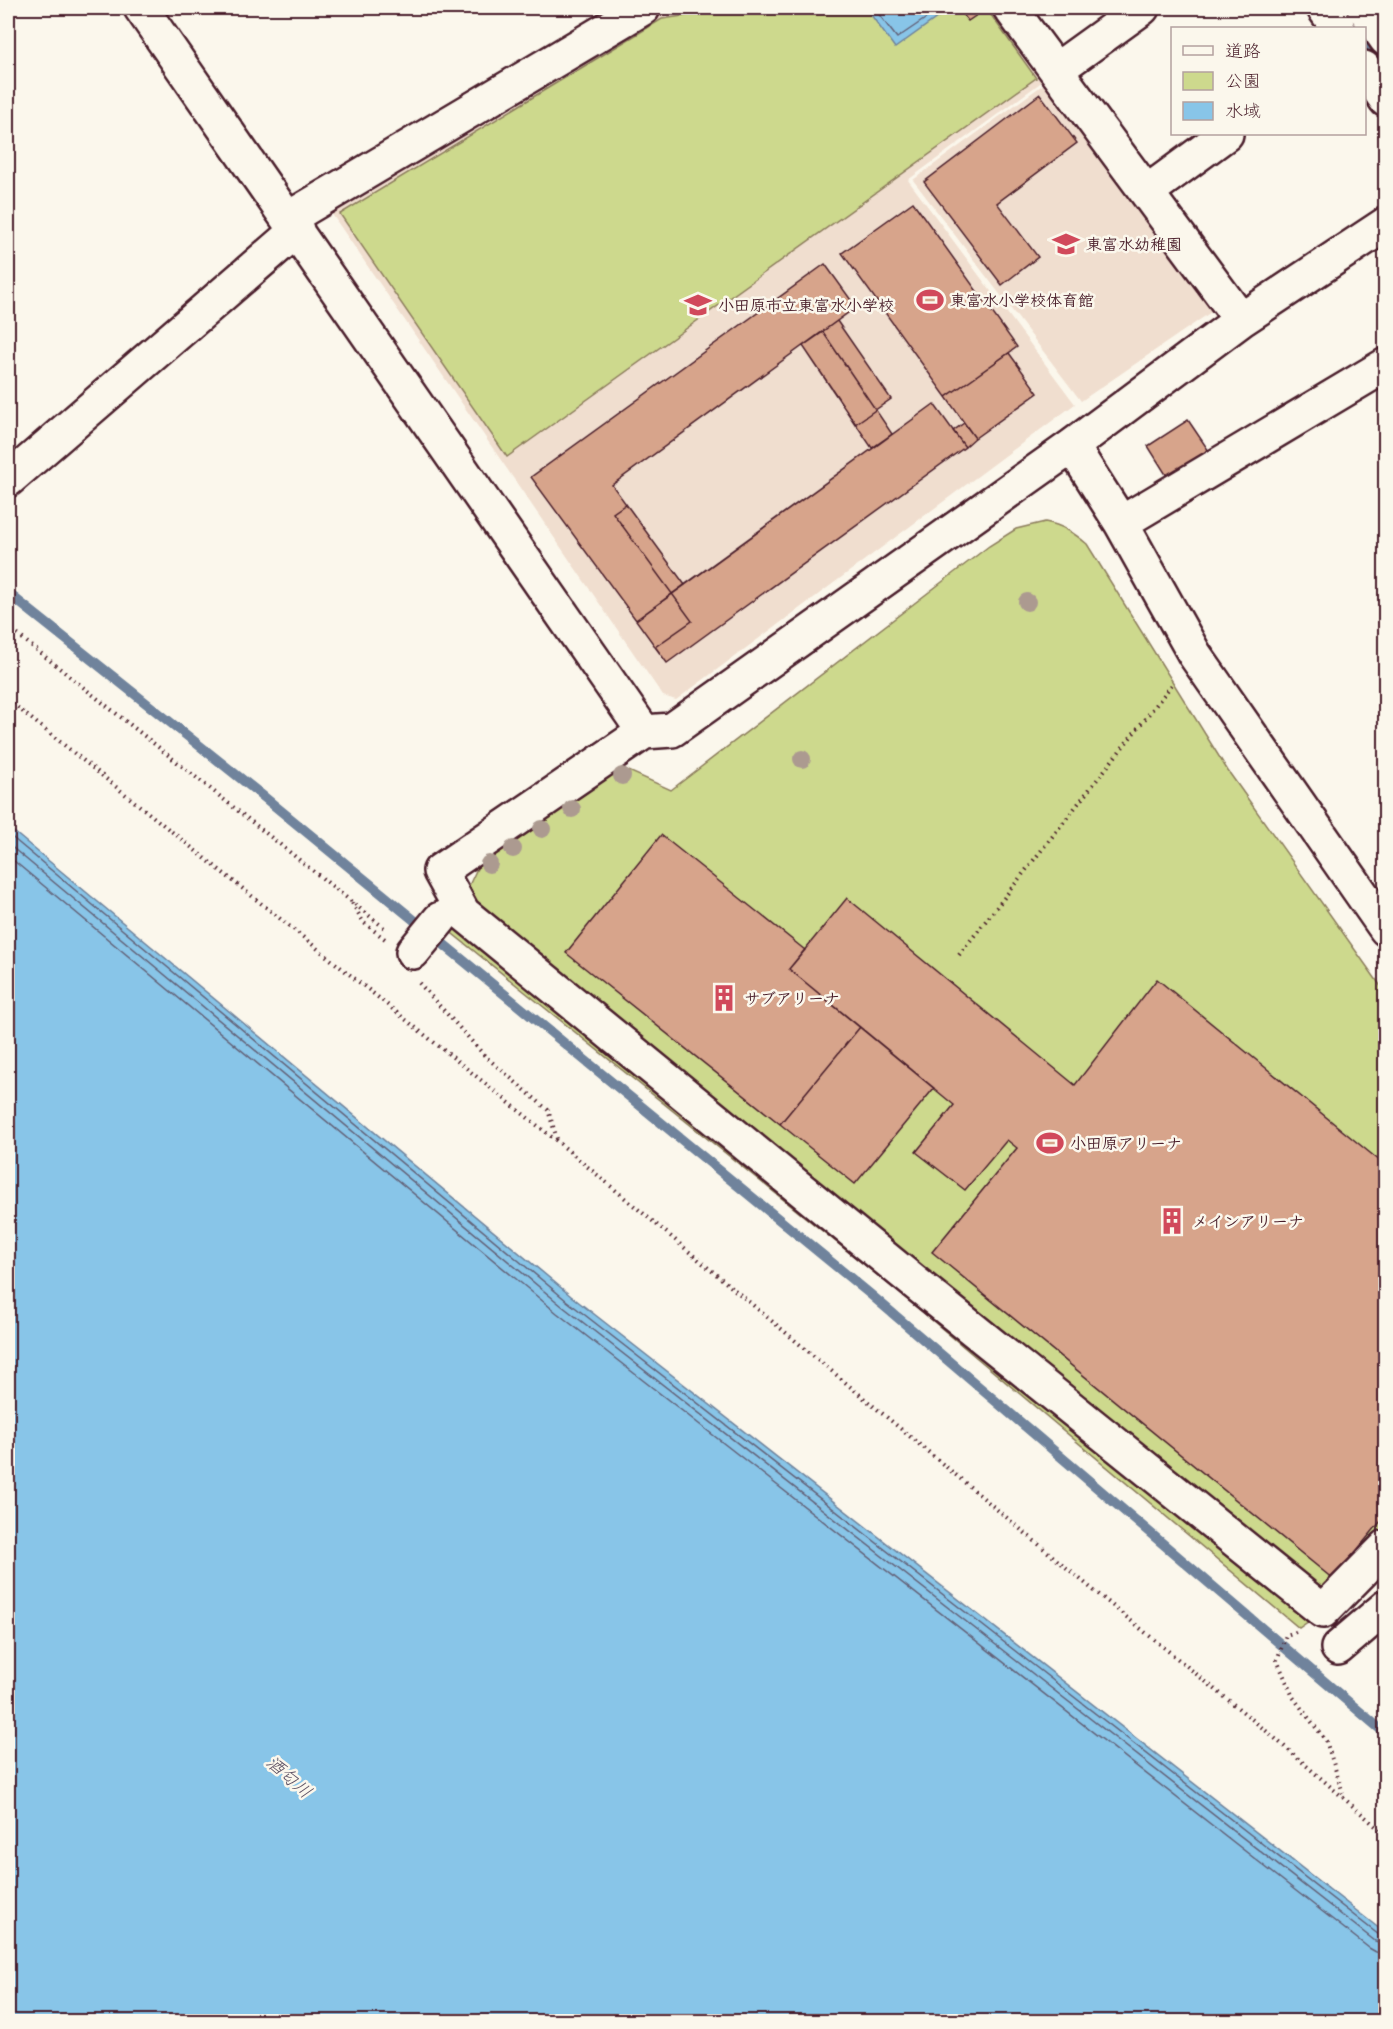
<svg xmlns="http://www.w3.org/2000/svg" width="1393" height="2029" font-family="Kalam,'Klee One',sans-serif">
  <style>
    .built { fill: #f0decf }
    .green { fill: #cdd98d; stroke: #8c7c5c; stroke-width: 1.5 }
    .water { fill: #88c5e8; stroke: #6f839c; stroke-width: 1.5 }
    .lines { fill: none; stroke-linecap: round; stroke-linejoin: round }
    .shore { stroke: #636177; stroke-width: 1.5 }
    .stream { stroke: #6f839c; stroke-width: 10 }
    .building { fill: #d7a48b; stroke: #4a1f2b; stroke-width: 1.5 }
    .minor-casing { stroke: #4a1f2b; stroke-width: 38 }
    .path { stroke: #4a1f2b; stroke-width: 4; stroke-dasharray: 1.5 4.5; stroke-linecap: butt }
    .minor { stroke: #fbf7ec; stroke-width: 33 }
    .tree { fill: #ac9a90 }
    .labels { text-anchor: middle; stroke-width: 5; stroke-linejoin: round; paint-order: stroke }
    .poi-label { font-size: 16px; font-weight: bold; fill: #4a1f2b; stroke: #fbf7ec; text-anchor: start }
    .water-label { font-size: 18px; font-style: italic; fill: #5d5164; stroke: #fbf7ec }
  </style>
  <rect width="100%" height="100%" fill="#fbf7ec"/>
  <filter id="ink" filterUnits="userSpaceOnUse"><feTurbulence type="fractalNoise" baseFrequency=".0167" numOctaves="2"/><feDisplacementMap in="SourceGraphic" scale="12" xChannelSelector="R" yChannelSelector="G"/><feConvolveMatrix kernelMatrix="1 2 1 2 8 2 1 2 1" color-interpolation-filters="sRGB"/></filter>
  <g filter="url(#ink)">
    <!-- built -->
    <path class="built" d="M665,8H996L1047,78L908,180L1075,404L676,700L663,696L327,207Z
      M1048,81L1217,308L1081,401L913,180Z"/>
    <!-- green -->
    <path class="green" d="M706,8H986L1036,78L507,457L340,214L662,19L696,14Z
      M1045,522C1062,525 1074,533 1087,544L1228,771L1385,992V1559L1342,1598L1299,1628L902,1295L448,930L481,860L620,767L671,790L989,546L1016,529Z"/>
    <!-- water -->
    <path class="water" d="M866,8H931L938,17L895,48Z
      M8,827L571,1296L1385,1933V2021H8Z"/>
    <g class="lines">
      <!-- shore -->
      <path class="shore" d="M874,8L897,38L928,17L927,8
        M8,834L567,1301L1379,1935L1386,1937
        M8,844L562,1306L1375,1941L1386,1944
        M8,856L557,1313L1369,1948L1376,1952L1386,1953"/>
      <!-- stream -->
      <path class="stream" d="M1345,8L1357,26
        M1364,38L1386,70
        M8,593L264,797L870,1294L1386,1734"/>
    </g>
    <!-- building -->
    <path class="building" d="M958,8H987L968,21Z
      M1040,94L1077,143L997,203L1038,257L1002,285L924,182Z
      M913,202L1017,347L946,397L842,253Z
      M825,264L856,307L612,485L685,585L636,620L531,477Z
      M837,321L891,399L855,424L803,346Z
      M823,332L892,434L872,448L803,346Z
      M1009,353L1038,393L975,438L946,397Z
      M934,404L965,447L667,663L636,620Z
      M934,404L965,447L667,663L655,647L692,621L613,513L626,504L685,585Z
      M1188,420L1211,454L1170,481L1148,446Z
      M964,423L975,438L965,447L953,431Z
      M661,835L805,950L789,969L860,1027L780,1124L566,953Z
      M847,898L1075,1085L1157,979L1386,1166V1515L1333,1579L932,1252L1017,1148L1007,1140L965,1190L916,1152L954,1105L789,969Z
      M860,1027L934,1088L855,1184L780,1124Z"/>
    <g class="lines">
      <defs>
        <path id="minor" d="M141,8L644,732L672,730L1072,446L1241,320L1386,224
          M1010,8L1241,320
          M1324,8L1338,28
          M1364,8L1386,39
          M1364,68L1386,100
          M1056,70L1142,8
          M1147,192L1226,134
          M289,218L643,8
          M1072,446L1121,523L1195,655L1386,929
          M8,480L297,230
          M1121,523L1386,365
          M644,732L440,871L463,913L913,1281L1323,1611L1386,1547
          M413,952L440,919
          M1338,1648L1386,1607"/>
      </defs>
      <!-- minor casing -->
      <use href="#minor" class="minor-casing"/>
      <!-- path -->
      <path class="path" d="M8,627L387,930
        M8,700L558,1142L1092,1589L1270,1734L1386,1835
        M352,903L364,923L385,939
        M959,955L1174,682
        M419,983L485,1056L548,1110L558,1142
        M1296,1632L1286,1635L1277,1660L1293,1697L1326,1741L1344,1796"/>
      <!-- minor -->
      <use href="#minor" class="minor"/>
    </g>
    <!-- trees -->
    <g class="tree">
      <circle cx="1027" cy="602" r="9"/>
      <circle cx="802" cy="759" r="9"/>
      <circle cx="622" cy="776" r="9"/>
      <circle cx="572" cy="809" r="9"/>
      <circle cx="542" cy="829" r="9"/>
      <circle cx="513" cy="849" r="9"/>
      <circle cx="489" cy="864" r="9"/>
    </g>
  </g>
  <!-- icons -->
  <defs>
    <symbol id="school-bare" viewBox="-9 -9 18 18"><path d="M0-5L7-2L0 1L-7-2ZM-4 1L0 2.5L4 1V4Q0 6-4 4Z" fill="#d1495b" stroke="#fbf7ec" stroke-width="2.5" paint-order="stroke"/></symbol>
    <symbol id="stadium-bare" viewBox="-9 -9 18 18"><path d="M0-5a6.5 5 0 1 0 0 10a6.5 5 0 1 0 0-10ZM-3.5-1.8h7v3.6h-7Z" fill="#d1495b" stroke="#fbf7ec" stroke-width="2.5" paint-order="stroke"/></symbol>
    <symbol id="building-bare" viewBox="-9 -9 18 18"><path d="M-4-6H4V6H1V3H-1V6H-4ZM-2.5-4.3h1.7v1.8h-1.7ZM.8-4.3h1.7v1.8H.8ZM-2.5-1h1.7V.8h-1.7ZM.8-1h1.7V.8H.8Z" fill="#d1495b" stroke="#fbf7ec" stroke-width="2.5" paint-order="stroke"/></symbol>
  </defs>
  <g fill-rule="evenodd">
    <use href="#school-bare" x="1047" y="225" width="38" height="38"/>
    <use href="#stadium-bare" x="911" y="281" width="38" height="38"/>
    <use href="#school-bare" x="679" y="286" width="38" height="38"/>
    <use href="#building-bare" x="705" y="979" width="38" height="38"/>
    <use href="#stadium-bare" x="1031" y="1124" width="38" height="38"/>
    <use href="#building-bare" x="1153" y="1202" width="38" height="38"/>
  </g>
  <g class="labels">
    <!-- poi labels -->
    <g class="poi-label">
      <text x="1086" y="250">東富水幼稚園</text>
      <text x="950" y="306">東富水小学校体育館</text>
      <text x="718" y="311">小田原市立東富水小学校</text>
      <text x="744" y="1004">サブアリーナ</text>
      <text x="1070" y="1149">小田原アリーナ</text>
      <text x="1192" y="1227">メインアリーナ</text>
    </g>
    <!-- water labels -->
    <g class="water-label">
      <text transform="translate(289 1777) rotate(41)" y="6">酒匂川</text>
    </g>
  </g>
  <!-- margin -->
  <rect width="1393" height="2029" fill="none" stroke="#fbf7ec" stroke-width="30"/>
  <rect x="15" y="15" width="1363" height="1999" fill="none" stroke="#4a1f2b" stroke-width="2" filter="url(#ink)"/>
  <!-- legend -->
  <rect x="1171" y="27" width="195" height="108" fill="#fbf7ec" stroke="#b4a19f" stroke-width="1.5"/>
  <rect x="1183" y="46" width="30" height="9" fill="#fbf7ec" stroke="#b4a19f" stroke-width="1.5"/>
  <text x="1225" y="57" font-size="18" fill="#4a1f2b">道路</text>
  <rect x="1183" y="72" width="30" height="18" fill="#cdd98d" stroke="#b4a19f" stroke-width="1.5"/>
  <text x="1225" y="87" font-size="18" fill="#4a1f2b">公園</text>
  <rect x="1183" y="102" width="30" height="18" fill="#88c5e8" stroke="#b4a19f" stroke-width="1.5"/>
  <text x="1225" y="117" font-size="18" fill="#4a1f2b">水域</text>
</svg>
